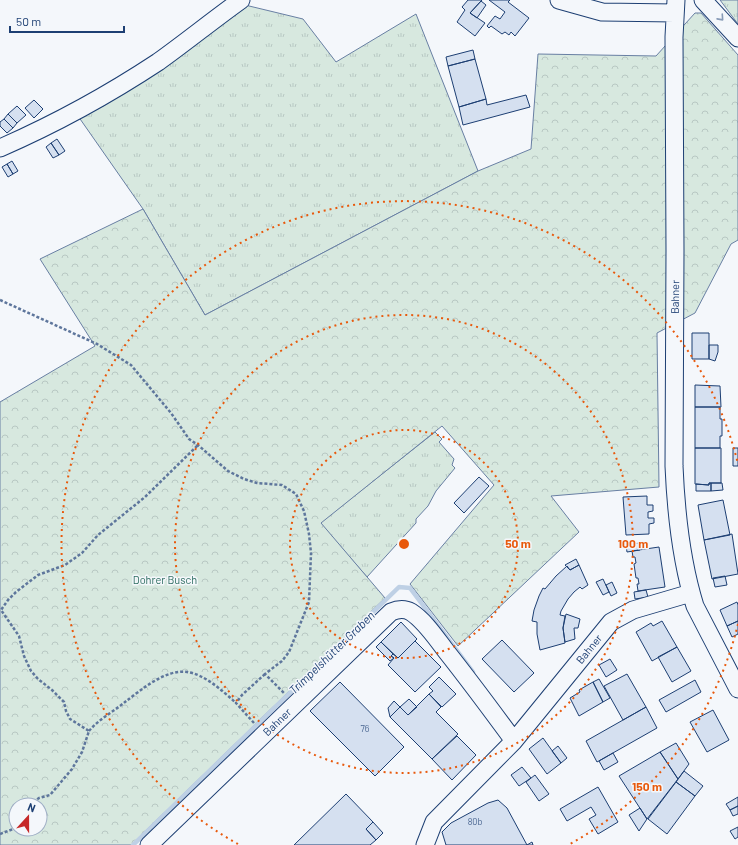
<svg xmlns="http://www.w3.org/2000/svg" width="738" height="845" font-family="Barlow,sans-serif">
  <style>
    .grass { fill: url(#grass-tufts); stroke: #687fa3 }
    .forest { fill: url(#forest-crowns); stroke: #687fa3; fill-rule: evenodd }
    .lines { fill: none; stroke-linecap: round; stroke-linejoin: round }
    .stream { stroke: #bed0e5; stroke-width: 4.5 }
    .building { fill: #d5e0f0; stroke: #1d3f73 }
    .minor-casing { stroke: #1d3f73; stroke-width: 19 }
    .path { stroke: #5e769c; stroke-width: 2.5; stroke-dasharray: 3 2; stroke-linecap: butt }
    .minor { stroke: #f4f7fb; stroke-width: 17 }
    .oneway { stroke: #889bb7 }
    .ring { fill: none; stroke: #e8590c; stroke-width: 2; stroke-dasharray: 2 4 }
    .labels { text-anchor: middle; stroke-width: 3; stroke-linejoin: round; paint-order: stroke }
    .number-label { font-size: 9px; fill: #4b6792 }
    .street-label { font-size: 11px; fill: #1d3f73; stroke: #f4f7fb }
    .park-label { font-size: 11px; fill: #2c6c60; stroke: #f4f7fb }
    .water-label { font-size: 12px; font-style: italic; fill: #1d3f73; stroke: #f4f7fb }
    .centre { fill: #e8590c; stroke: #f4f7fb; stroke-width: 2 }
    .ring-label { font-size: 12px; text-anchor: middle; font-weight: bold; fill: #e8590c; stroke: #f4f7fb; stroke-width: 3; stroke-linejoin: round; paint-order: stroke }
  </style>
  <defs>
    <pattern id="grass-tufts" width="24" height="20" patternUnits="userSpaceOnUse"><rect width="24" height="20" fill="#d7e8df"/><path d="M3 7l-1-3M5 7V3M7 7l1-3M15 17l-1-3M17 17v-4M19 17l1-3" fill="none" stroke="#b8c8c3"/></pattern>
    <pattern id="forest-crowns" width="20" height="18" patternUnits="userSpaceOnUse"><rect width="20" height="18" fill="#d7e8df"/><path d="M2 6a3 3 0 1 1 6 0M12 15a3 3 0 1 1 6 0" fill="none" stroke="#b8c8c3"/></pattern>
  </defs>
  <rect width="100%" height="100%" fill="#f4f7fb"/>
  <!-- grass -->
  <path class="grass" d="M720,0H738V24Z
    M245,5L303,19L336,62L416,14L478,171L205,315L143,209L78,116Z
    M435,432L442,439L439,442L454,459L452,465L455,468L436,491L428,506L416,519V523L367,577L320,523Z"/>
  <!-- forest -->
  <path class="forest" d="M695,13H701L738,55V240L731,244L695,313L657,333L659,487L551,496L579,532L458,646L410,584L494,485L442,426L321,523L385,598L131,845H0V402L95,346L40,259L143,209L205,315L478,171L531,149L538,54L656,56ZM16,805H40V829H16Z"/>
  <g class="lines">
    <!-- stream -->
    <path class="stream" d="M133,845L399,587L410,588L473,672"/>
  </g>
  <!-- building -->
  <path class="building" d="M468,0H482L470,13L485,23L475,36L457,22L465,10L462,7Z
    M489,0H510L508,2L529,18L515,36L511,32L509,35L505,32L502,34L491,26L489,28L487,26L495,16L500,19L505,12Z
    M481,1L486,5L477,18L470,13Z
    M473,50L475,59L448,66L446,57Z
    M475,59L486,99L459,107L448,66Z
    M526,95L530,107L463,125L459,107L486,99L487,105Z
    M34,100L43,109L34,118L25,108Z
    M17,106L26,115L17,123L8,114Z
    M8,114L17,123L13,128L4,119Z
    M4,119L13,128L7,133L0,126V122Z
    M57,139L65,151L59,155L51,143Z
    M51,143L59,155L53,158L46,147Z
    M12,161L18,171L13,174L7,164Z
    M7,164L13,174L8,177L2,167Z
    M692,333H709V359H692Z
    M709,345H718V352L715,361L709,359Z
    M695,385L720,386L721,407H695Z
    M695,407H720V419H722V436H720V448H695Z
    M695,448H721V483H709V485L695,484Z
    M733,448H738V466H733Z
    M479,477L489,486L464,513L454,503Z
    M709,483H711V491H696V484L709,485Z
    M711,483H722L723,490L711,491Z
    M647,496V505H653V511L648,512V518H654V523L649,524V534L626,535L623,497Z
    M723,500L730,535L704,540L698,505Z
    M732,534L738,574L712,579L704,540Z
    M639,543L640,550L627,552L626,545Z
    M659,547L665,587L638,591L637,584H639L638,578H636L634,564L636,563L635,557H633L632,551Z
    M576,559L579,565L570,570L565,565Z
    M579,565L588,585L582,589L580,587L574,592L568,599L561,611L560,615L565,616L563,628L565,643L540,650L537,634V622L532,621L534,610L539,596L543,588L545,589L556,576L567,566L570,570Z
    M725,576L727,585L715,587L713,578Z
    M603,579L609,592L603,595L596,582Z
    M612,582L617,593L611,596L606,585Z
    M646,590L648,597L635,599L634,592Z
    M737,602L738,605V621L727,626L720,610Z
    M566,614L580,619L578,628H574L575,639L565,642L563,628Z
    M662,621L677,647L652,661L636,632L651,623L653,626Z
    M738,621V634L732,637L727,626Z
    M401,622L417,639L398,658L381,642Z
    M502,640L534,673L514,692L482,659Z
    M415,641L441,667L415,692L388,665L394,658L391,656L393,654L398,658Z
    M381,642L393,654L391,656L394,658L390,661L376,647Z
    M677,647L691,671L672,682L658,657Z
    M610,659L617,670L606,677L599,665Z
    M627,674L646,707L623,720L604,686Z
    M439,677L456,694L442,707L429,694L433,691L429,687Z
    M599,679L610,698L603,702L593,682Z
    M695,680L701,692L666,712L659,700Z
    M340,682L404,747L375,776L310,711Z
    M593,682L603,702L579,716L570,698L580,692L579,690Z
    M429,694L441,707L436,712L458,734L432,759L390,717L400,707L408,715Z
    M409,699L417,707L408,715L400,707Z
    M394,701L400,707L390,717L388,708Z
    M646,707L657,728L597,762L586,741Z
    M713,710L729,740L707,752L690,722Z
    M457,736L476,755L452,780L432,759Z
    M543,738L561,763L547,774L529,749Z
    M676,743L689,764L678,779L660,752Z
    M558,746L567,758L561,763L552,751Z
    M660,752L678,779L647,819L619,776Z
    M613,753L618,762L604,770L599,761Z
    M522,767L531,778L519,786L511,775Z
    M684,771L703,786L695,796L676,782Z
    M535,775L549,794L539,801L526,782Z
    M676,782L695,796L667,834L648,819Z
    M598,787L618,822L598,834L589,819L596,815L591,807L567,821L560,809Z
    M346,794L373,822L366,829L376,840L370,845H294Z
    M738,797V806L730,810L726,804Z
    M498,800L507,808L527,845L532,842L533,845H446L442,832L451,823L488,803Z
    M738,806V814L733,816L730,810Z
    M640,808L647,819L639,831L629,815Z
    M373,822L383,833L376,840L366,829Z
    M738,827V837L735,839L730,831Z"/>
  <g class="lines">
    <defs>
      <path id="minor" d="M559,0L602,12L675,13
        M676,0L674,37L675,251L674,466C676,513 681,561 695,606L738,689
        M703,0L738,38
        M0,148C55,124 108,95 158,62C186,42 213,20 241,0
        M149,845L391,612C398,609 404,608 411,612C425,621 436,638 446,651C469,680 492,711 514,741
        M425,845L434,822L514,741L611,622L633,610L691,593"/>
    </defs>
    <!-- minor casing -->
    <use href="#minor" class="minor-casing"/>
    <!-- path -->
    <path class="path" d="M0,300L97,344L131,365L171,413L189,439L198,445L228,471L244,479L257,483L282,485L296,494L304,511L309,534L311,553L309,602L289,652L282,661L265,674L285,694
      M254,723L236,703L242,695L265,674
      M89,731C99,719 113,712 125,702C141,690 165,669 187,672C204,674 223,691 236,703
      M29,805L39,798L50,795L72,769L82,752L89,731L70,719L66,711L64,702L52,690L38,679L31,671L24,656L19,636L1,610L8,600L16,592L38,575L65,565L82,553L98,535L145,497L198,445
      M0,834L16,828"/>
    <!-- minor -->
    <use href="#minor" class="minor"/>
  </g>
  <!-- one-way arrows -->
  <defs><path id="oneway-chevron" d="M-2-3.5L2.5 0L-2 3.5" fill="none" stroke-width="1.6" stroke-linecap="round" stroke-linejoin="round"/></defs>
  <use class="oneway" href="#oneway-chevron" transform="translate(721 18) rotate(48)"/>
  <!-- distance rings -->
  <g class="ring">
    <circle cx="404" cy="544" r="114"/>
    <circle cx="404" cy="544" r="229"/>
    <path d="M738 624A343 343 0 0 1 570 844M238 844A343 343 0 1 1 738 464"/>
  </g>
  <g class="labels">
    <!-- number labels -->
    <g class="number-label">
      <text x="365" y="732">76</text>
      <text x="475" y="825">80b</text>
    </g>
    <!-- street labels -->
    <g class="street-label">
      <text transform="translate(675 297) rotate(-89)" y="4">Bahner</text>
      <text transform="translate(589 649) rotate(-51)" y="4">Bahner</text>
      <text transform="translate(277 722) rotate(-44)" y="4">Bahner</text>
    </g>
    <!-- park labels -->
    <g class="park-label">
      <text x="165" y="584">Dohrer Busch</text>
    </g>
    <!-- water labels -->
    <g class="water-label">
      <text transform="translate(332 653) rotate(-44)" y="4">Trimpelshütter Graben</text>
    </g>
  </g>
  <circle cx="404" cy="544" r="6" class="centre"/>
  <g class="ring-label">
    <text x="518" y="548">50 m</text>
    <text x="633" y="548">100 m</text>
    <text x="647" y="791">150 m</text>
  </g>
  <!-- north arrow -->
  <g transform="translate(28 817) rotate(21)"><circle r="19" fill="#f4f7fb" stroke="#9eadc5"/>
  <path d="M0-3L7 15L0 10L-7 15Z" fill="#c62828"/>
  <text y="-6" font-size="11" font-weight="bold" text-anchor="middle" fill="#1d3f73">N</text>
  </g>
  <!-- scale -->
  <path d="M10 26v6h114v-6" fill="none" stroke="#1d3f73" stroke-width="2"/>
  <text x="16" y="26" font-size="12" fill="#1d3f73" stroke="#f4f7fb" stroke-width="3" paint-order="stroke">50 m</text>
</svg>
